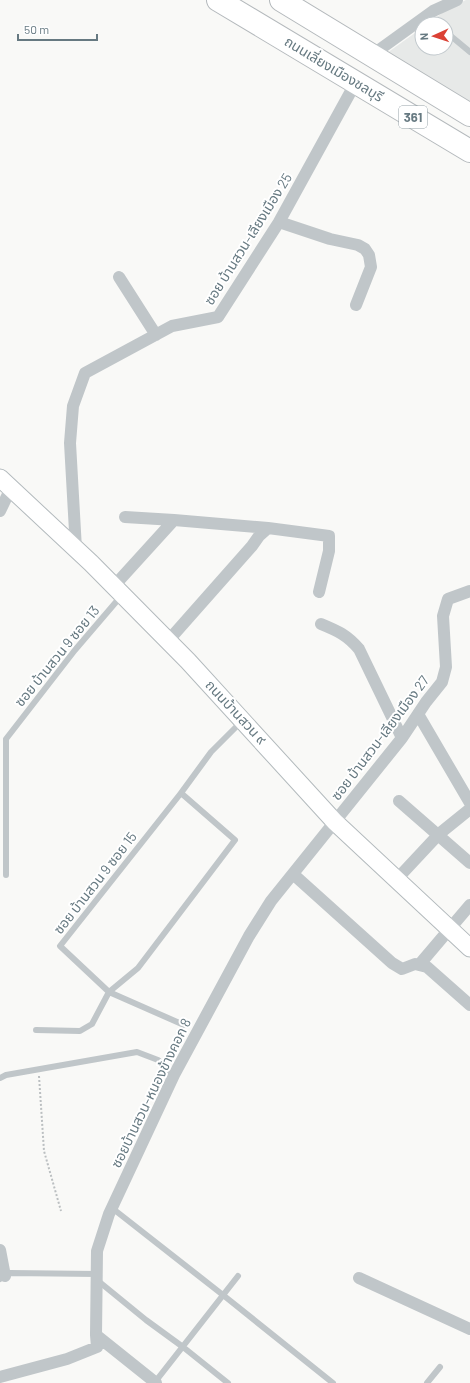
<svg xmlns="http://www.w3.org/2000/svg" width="470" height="1383" font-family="Barlow,'Noto Sans Thai',sans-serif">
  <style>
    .built { fill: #e7e9e8 }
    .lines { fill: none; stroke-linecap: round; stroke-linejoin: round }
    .secondary-casing { stroke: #b3babd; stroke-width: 19 }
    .highway-casing { stroke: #b4b9bc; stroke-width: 24 }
    .path { stroke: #bbbfc1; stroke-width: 2; stroke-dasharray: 2 2; stroke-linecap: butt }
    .lane { stroke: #c0c6c9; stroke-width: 6 }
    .street { stroke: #c0c6c9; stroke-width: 12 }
    .secondary { stroke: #fff; stroke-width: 17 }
    .highway { stroke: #fff; stroke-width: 22 }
    .labels { text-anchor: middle; stroke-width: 4; stroke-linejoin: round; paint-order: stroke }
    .shield { fill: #fff; stroke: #94a1a7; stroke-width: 1 }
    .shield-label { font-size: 13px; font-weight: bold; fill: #667981 }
    .street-label { font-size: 14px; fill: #667981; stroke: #fff }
  </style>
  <rect width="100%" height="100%" fill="#f9f9f7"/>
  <!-- built -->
  <path class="built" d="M466,0H470V103L387,53L422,28V48H446V24H427L448,9Z"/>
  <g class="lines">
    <defs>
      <path id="secondary" d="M0,478L91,563L188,661L335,822L470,948"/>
      <path id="highway" d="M218,0L470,151
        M281,0L470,115"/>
    </defs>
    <!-- secondary casing -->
    <use href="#secondary" class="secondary-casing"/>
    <!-- highway casing -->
    <use href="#highway" class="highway-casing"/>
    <!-- path -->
    <path class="path" d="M39,1076L44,1151L61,1211"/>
    <!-- lane -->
    <path class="lane" d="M446,32L470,52
      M6,875V739L75,650L122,595
      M184,1025L109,992L60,946L181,793L211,752L242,721
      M36,1030L80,1031L92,1024L109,992L138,968L235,840L181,793
      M0,1078L6,1075L137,1052L158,1060L174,1075
      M112,1208L223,1295L333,1383
      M0,1279L10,1273L97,1274
      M97,1280L146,1320L183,1347L228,1383
      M155,1382L238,1276
      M427,1383L440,1367"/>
    <!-- street -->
    <path class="street" d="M372,55L433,11L457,0
      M279,222L330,239L358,245L365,249L369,255L371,267L356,305
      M119,277L156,335
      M0,511L11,488
      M125,517L174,520L268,528L259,536L252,546L168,641
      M268,528L329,536V551L319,592
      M76,549L70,443L73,406L85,373L172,326L218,317L279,222L356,82
      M114,586L174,520
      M321,624C338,631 347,635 359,649L402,738
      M418,714L470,803
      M399,801L470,863
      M293,874L392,963L402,969L415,964L427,967L470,1005
      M397,879L439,834L470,809
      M419,965L470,905
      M0,1250L5,1276
      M359,1278L470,1329
      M0,1377L67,1359L97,1347L96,1335
      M156,1383L96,1335L97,1251L109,1214L174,1075L249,936L271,901L402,738L426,702L442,682L446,667L443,616L448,599L470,591"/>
    <!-- secondary -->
    <use href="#secondary" class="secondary"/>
    <!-- highway -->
    <use href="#highway" class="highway"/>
  </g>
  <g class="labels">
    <!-- shield labels -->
    <rect class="shield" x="399" y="106" width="28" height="22" rx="3"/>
    <g class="shield-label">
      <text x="413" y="122">361</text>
    </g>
    <!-- street labels -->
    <g class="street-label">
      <text transform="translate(334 69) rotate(31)" y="5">ถนนเลี่ยงเมืองชลบุรี</text>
      <text transform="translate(248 239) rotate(-58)" y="5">ซอย บ้านสวน-เลียงเมือง 25</text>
      <text transform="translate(57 656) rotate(-51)" y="5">ซอย บ้านสวน 9 ซอย 13</text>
      <text transform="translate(236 712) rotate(47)" y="5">ถนนบ้านสวน ๙</text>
      <text transform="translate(380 738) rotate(-53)" y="5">ซอย บ้านสวน-เลียงเมือง 27</text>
      <text transform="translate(95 883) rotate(-52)" y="5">ซอย บ้านสวน 9 ซอย 15</text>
      <text transform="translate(151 1093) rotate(-64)" y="5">ซอยบ้านสวน-หนองข้างคอก 8</text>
    </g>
  </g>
  <!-- north arrow -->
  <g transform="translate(434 36) rotate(267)"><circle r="19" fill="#ffffff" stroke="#c2c9cd"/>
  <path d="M0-3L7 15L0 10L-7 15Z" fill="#db4135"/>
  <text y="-6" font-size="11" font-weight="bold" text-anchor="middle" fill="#667981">N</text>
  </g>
  <!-- scale -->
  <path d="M18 34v6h79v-6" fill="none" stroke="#667981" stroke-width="2"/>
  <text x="24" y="34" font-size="12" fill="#667981" stroke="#ffffff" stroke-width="3" paint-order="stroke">50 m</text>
</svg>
